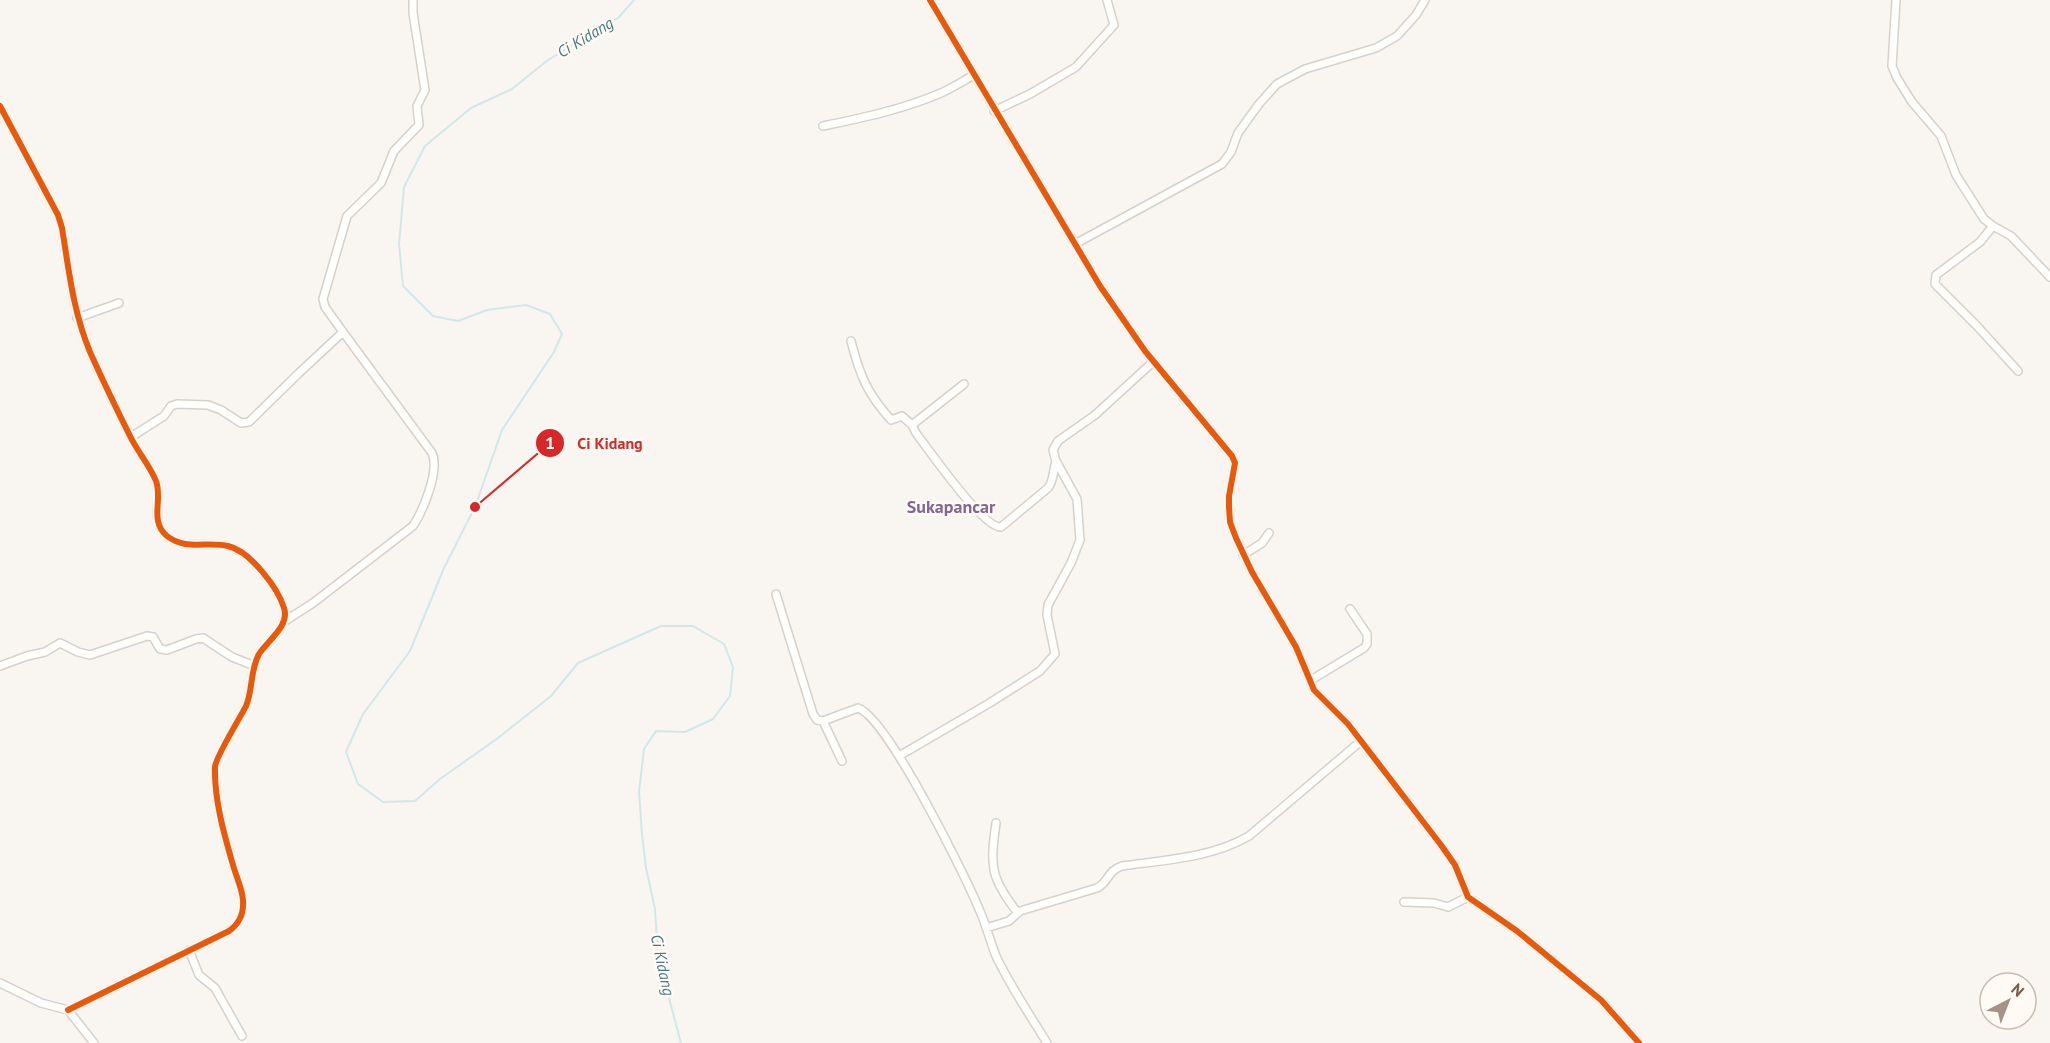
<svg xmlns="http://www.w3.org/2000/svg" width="2050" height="1043" font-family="'PT Sans',sans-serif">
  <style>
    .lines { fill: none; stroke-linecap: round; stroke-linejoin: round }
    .stream { stroke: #d0e8ea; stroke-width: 2 }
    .street-casing { stroke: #d7d1cb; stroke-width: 10 }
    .street { stroke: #fefefd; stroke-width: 7 }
    .cycleway-casing { stroke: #fffaf3; stroke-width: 10 }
    .cycleway { stroke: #e8590c; stroke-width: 6 }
    .labels { text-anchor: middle; stroke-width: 5; stroke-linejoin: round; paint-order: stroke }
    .water-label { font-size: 16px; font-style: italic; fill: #437c86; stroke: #fffaf3 }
    .quarter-label { font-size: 18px; font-weight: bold; fill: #846695; stroke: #fffaf3 }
    .leader { fill: none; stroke: #d62828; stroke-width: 2 }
    .callout-dot { fill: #d62828; stroke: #fffaf3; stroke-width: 2 }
    .mark-label { font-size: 18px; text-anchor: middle; font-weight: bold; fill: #fff }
    .callout-label { font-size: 16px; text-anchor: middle; font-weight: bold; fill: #d62828; stroke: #fffaf3; stroke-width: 5; stroke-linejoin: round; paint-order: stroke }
  </style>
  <rect width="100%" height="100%" fill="#f9f5f0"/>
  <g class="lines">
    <!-- stream -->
    <path class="stream" d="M634,0L618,18L548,60L512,89L471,108L425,146L404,187L399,244L403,286L433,316L458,321L487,310L526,305L550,314L562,334L554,352L502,430L475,507L444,568L410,651L363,714L346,752L358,784L383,802L415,801L440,779L498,738L551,696L578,663L661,626H693L724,644L733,667L730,696L713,719L685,732L656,731L644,749L639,792L642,834L646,868L655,909L658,957L681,1043"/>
    <defs>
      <path id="street" d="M930,0L1100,286L1145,351L1232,456L1235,463L1229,496V507L1230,522L1236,538L1252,572L1296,647L1314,690L1348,724L1441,845L1455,865L1468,897L1517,931L1601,1000L1639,1043
        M1896,0L1892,66L1897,78L1912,102L1941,136L1956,175L1984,219L1993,226L2011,236L2050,277
        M0,106L58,215L62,228C69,271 73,311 90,352C103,381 117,410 131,438C138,452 150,466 156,481C163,500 149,521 167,536C186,551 207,541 228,546C250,551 278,588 284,608C290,626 268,640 259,654C250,670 253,690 246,706C240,718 215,758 215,767C214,799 224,834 233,865C236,876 242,888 243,900C244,913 239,924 229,931L68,1010
        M994,111L1030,94L1076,67L1114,25L1107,0
        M823,126C862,118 904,109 941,93C952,88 963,81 974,75
        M1993,226L1980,242L1936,275L1935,284L1977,326L2018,371
        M1075,244L1222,164L1231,152L1238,133L1259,104L1277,84L1305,69L1376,48L1397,36L1416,15L1425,0
        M77,318L119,303
        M851,341C860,376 867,393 891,420L902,416L912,425
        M964,384L912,425L916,433C928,449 984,529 1001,527L1048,488C1054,481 1053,470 1056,461
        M131,437L164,416L171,406L177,404L208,405L221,410L241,423L249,422L299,373L343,332
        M1243,555L1262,543L1269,533
        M776,594L813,714L817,720L823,721L858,708C887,717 965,875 979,909C986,924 990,941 996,956C1010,986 1030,1015 1047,1043
        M285,621L313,603L413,526C423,511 440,470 432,453L343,332L325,307L323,299L347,216L381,183L394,151L419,125L417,106L425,90L413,13V0
        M0,666L27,656L45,652L60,643L78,652L90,655L147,636L153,637L160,649L167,650L196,639L203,638L232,657L255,666
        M1311,680L1364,648L1367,644V634L1350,609
        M823,721L842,761
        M899,756L988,704L1040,671L1055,654L1047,615L1048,605L1071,563L1080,540L1077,499L1056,461L1053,450L1058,441L1095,415L1154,361
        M996,823C990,866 990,878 1018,913
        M1404,902L1434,903L1448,907L1468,897
        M986,928L1009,921L1020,911L1097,888C1109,882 1107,871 1122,866C1165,860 1211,858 1249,836L1361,741
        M189,950L199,975L215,988L242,1036
        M0,983L41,1003L68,1010L94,1043"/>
    </defs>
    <!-- street casing -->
    <use href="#street" class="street-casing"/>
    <!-- street -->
    <use href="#street" class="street"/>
    <defs>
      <path id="cycleway" d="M930,0L1100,286L1145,351L1232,456L1235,463L1229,496V507L1230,522L1236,538L1252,572L1296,647L1314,690L1348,724L1441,845L1455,865L1468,897L1517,931L1601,1000L1639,1043
        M0,106L58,215L62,228C69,271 73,311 90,352C103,381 117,410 131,438C138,452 150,466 156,481C163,500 149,521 167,536C186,551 207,541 228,546C250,551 278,588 284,608C290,626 268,640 259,654C250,670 253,690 246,706C240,718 215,758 215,767C214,799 224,834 233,865C236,876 242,888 243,900C244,913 239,924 229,931L68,1010"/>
    </defs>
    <!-- cycleway casing -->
    <use href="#cycleway" class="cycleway-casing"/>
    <!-- cycleway -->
    <use href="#cycleway" class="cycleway"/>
  </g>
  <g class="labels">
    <!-- water labels -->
    <g class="water-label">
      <text transform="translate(585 37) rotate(-31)" y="6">Ci Kidang</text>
      <text transform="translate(663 965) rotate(78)" y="6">Ci Kidang</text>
    </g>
    <!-- quarter labels -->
    <g class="quarter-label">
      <text x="951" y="513">Sukapancar</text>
    </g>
  </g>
  <!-- callouts -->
  <path class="leader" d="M475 507L550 443"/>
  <g class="callout-dot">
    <circle cx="475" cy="507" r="6"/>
    <circle cx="550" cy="443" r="15"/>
  </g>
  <g class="mark-label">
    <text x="550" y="449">1</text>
  </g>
  <g class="callout-label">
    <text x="610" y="449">Ci Kidang</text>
  </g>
  <!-- north arrow -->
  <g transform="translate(2008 1001) rotate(42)"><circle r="28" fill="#fffaf3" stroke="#cabbb1" stroke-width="1.5"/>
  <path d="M0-4.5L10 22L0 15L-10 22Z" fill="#a69286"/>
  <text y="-9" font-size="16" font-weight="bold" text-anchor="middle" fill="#7a5c4d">N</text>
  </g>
</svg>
